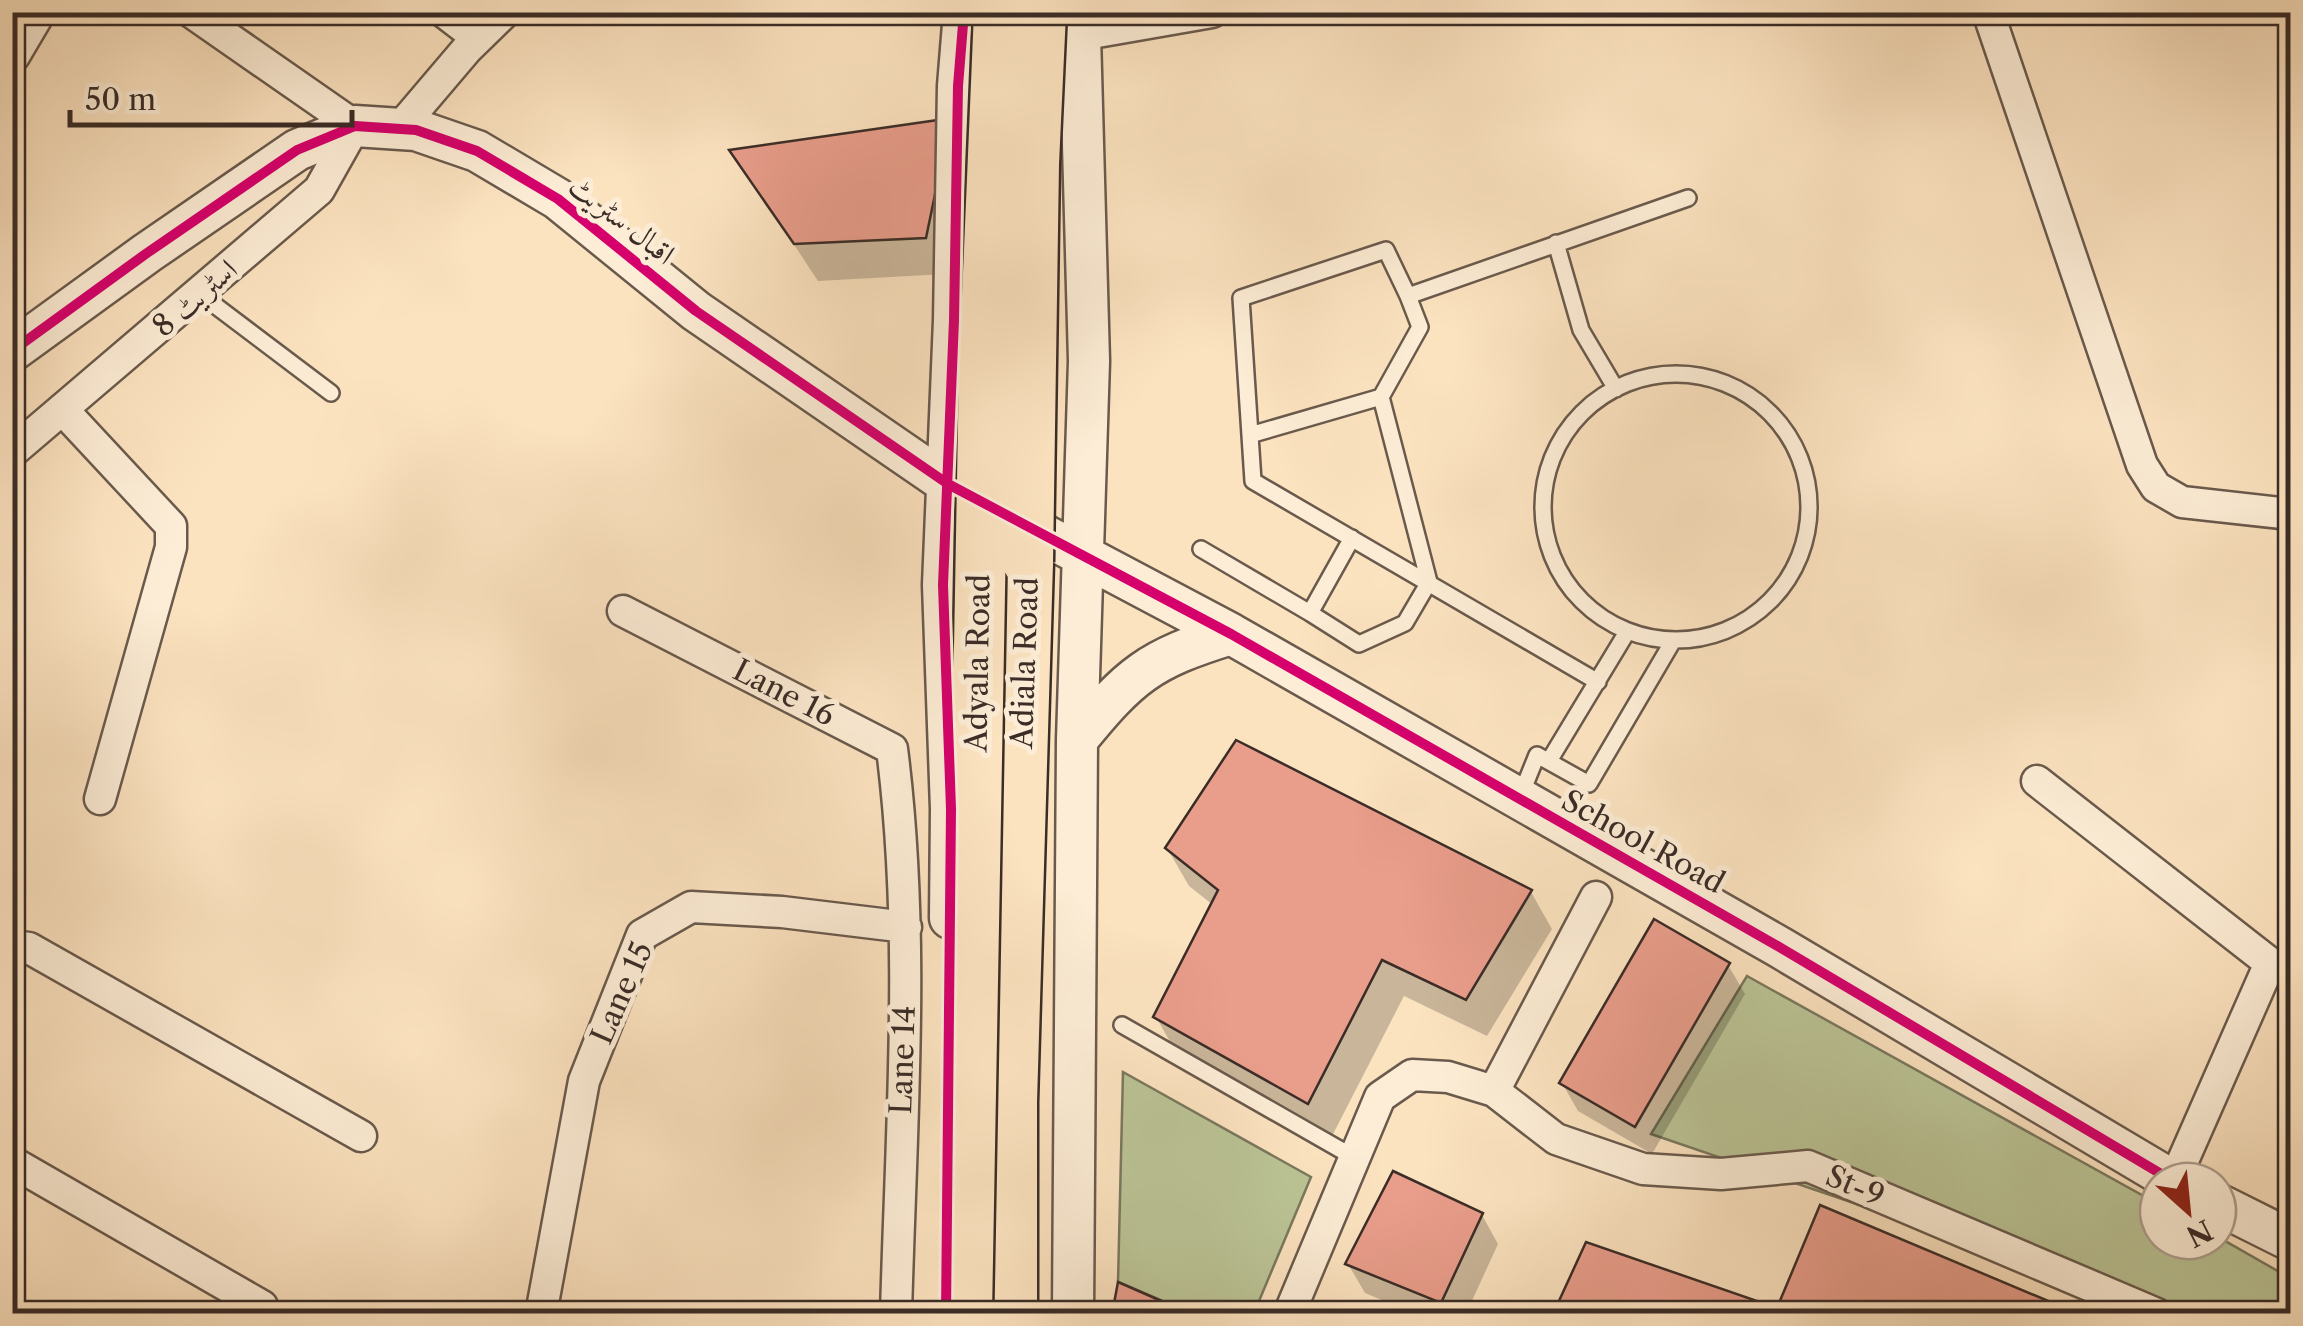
<svg xmlns="http://www.w3.org/2000/svg" width="2303" height="1326" font-family="'Libre Caslon Text',Amiri,serif">
  <style>
    .green { fill: #bbc496; stroke: #7a785e; stroke-width: 2.5 }
    .shadow { fill: #0003 }
    .building { fill: #e99d8b; stroke: #3a2c27; stroke-width: 2.5 }
    .lines { fill: none; stroke-linecap: round; stroke-linejoin: round }
    .service-casing { stroke: #6a5a4d; stroke-width: 20 }
    .minor-casing { stroke: #6a5a4d; stroke-width: 35 }
    .tertiary-casing { stroke: #6a5a4d; stroke-width: 45 }
    .primary-casing { stroke: #3a2c27; stroke-width: 55 }
    .service { stroke: #fdedd6; stroke-width: 15 }
    .minor { stroke: #fdedd6; stroke-width: 30 }
    .tertiary { stroke: #fdedd6; stroke-width: 40 }
    .primary { stroke: #fce3c0; stroke-width: 50 }
    .primary-bridge-casing { stroke: #3a2c27; stroke-width: 55; stroke-linecap: butt }
    .primary-bridge { stroke: #fce3c0; stroke-width: 50 }
    .cycleway-casing { stroke: #fdedd6; stroke-width: 16 }
    .cycleway { stroke: #d6006c; stroke-width: 10 }
    .labels { text-anchor: middle; stroke-width: 10; stroke-linejoin: round; paint-order: stroke }
    .street-label { font-size: 30px; fill: #3a2c27; stroke: #fdedd6 }
  </style>
  <rect width="100%" height="100%" fill="#fce3c0"/>
  <filter id="stains"><feTurbulence type="fractalNoise" baseFrequency=".002" numOctaves="4"/><feColorMatrix values="0 0 0 0 .2 0 0 0 0 .09 0 0 0 0 .02 0 0 0 .5 -.17"/></filter>
  <radialGradient id="worn" r=".72"><stop offset=".6" stop-color="#630" stop-opacity="0"/><stop offset="1" stop-color="#630" stop-opacity=".3"/></radialGradient>
  <!-- green -->
  <path class="green" d="M1747,976L2158,1204V1241H2218V1237L2290,1278V1313H2176L1651,1134Z
    M1123,1072L1311,1177L1254,1313H1191L1118,1282Z"/>
  <!-- shadow -->
  <path class="shadow" d="M733,152L959,159L946,274L818,281Z
    M1167,848L1531,892L1552,929L1487,1036L1404,996L1330,1140L1177,1054L1156,1017L1213,905L1189,886Z
    M1728,965L1745,994L1652,1154L1578,1111L1562,1083Z
    M1482,1215L1498,1244L1466,1314H1415L1365,1293L1348,1264Z"/>
  <!-- building -->
  <path class="building" d="M938,120V180L926,238L794,244L729,150Z
    M1236,740L1532,890L1466,1000L1382,960L1308,1104L1153,1017L1218,890L1165,848Z
    M1654,919L1730,963L1635,1127L1559,1083Z
    M1393,1171L1483,1213L1441,1303L1345,1264Z
    M1820,1205L2079,1314H1553L1586,1242L1777,1308Z
    M1118,1282L1191,1314H1112Z"/>
  <g class="lines">
    <defs>
      <path id="service" d="M1556,243L1581,330L1616,389
        M200,294L331,393
        M1543 507a133 133 0 1 1 266 0a133 133 0 1 1-266 0Z
        M1250,435L1381,397
        M1201,549L1310,613L1352,538
        M1310,613L1359,644L1405,623L1429,582L1381,397L1420,327L1408,296
        M1598,682L1253,481L1241,298L1386,250L1408,296L1688,198
        M1549,761L1627,632
        M1520,797L1537,755L1589,784L1673,641
        M1122,1025L1355,1158"/>
      <path id="minor" d="M444,12L478,38
        M1988,12L2142,465L2156,487L2182,502L2290,514
        M1080,35L1212,12
        M14,56L40,12
        M399,129L467,49L505,12
        M63,410L171,526V547L100,799
        M12,452L319,190L355,126L191,12
        M623,611L892,749C916,936 901,1126 896,1314
        M2037,781L2270,963L2174,1181
        M12,955L21,947L29,948L361,1136
        M1494,1091L1596,897
        M12,1162L262,1306
        M541,1314L584,1081L642,935L691,907L782,912L906,927
        M1289,1314L1380,1097L1412,1075L1448,1077L1494,1091L1556,1139L1643,1169L1721,1174L1808,1166L2157,1314"/>
      <path id="tertiary" d="M12,351L147,253L297,150L355,126L416,130L477,151L558,199L696,311L948,484L1231,634L1781,948L2173,1181
        M1077,740C1130,675 1149,659 1231,634
        M950,918L951,809L943,585L954,320L958,86L964,12
        M2218,1204L2290,1240
        M1073,1314L1077,740L1089,361L1080,35L1082,12"/>
      <path id="primary" d="M1012,1314V1102L1028,562"/>
    </defs>
    <!-- service casing -->
    <use href="#service" class="service-casing"/>
    <!-- minor casing -->
    <use href="#minor" class="minor-casing"/>
    <!-- tertiary casing -->
    <use href="#tertiary" class="tertiary-casing"/>
    <!-- primary casing -->
    <use href="#primary" class="primary-casing"/>
    <!-- service -->
    <use href="#service" class="service"/>
    <!-- minor -->
    <use href="#minor" class="minor"/>
    <!-- tertiary -->
    <use href="#tertiary" class="tertiary"/>
    <!-- primary -->
    <use href="#primary" class="primary"/>
    <defs>
      <path id="primary-bridge" d="M1028,562L1034,163L1041,12
        M967,1314L984,370L999,12"/>
    </defs>
    <!-- primary-bridge casing -->
    <use href="#primary-bridge" class="primary-bridge-casing"/>
    <!-- primary-bridge -->
    <use href="#primary-bridge" class="primary-bridge"/>
    <defs>
      <path id="cycleway" d="M12,351L147,253L297,150L355,126L416,130L477,151L558,199L696,311L948,484L1231,634L1781,948L2173,1181
        M946,1314L951,809L943,585L954,320L958,86L964,12"/>
    </defs>
    <!-- cycleway casing -->
    <use href="#cycleway" class="cycleway-casing"/>
    <!-- cycleway -->
    <use href="#cycleway" class="cycleway"/>
  </g>
  <g class="labels">
    <!-- street labels -->
    <g class="street-label">
      <text transform="translate(622 220) rotate(38)" y="10">اقبال سٹریٹ</text>
      <text transform="translate(195 298) rotate(-41)" y="10">اسٹریٹ 8</text>
      <text transform="translate(978 663) rotate(-89)" y="10">Adyala Road</text>
      <text transform="translate(1025 663) rotate(-88)" y="10">Adiala Road</text>
      <text transform="translate(784 693) rotate(27)" y="10">Lane 16</text>
      <text transform="translate(1643 842) rotate(29)" y="10">School Road</text>
      <text transform="translate(622 993) rotate(-66)" y="10">Lane 15</text>
      <text transform="translate(903 1060) rotate(-88)" y="10">Lane 14</text>
      <text transform="translate(1855 1186) rotate(23)" y="10">St-9</text>
    </g>
  </g>
  <!-- margin -->
  <rect width="2303" height="1326" fill="none" stroke="#fce3c0" stroke-width="50"/>
  <rect x="15" y="15" width="2273" height="1296" fill="none" stroke="#3a2c27" stroke-width="5"/>
  <rect x="25" y="25" width="2253" height="1276" fill="none" stroke="#3a2c27" stroke-width="2.5"/>
  <!-- north arrow -->
  <g transform="translate(2188 1211) rotate(153)"><circle r="48" fill="#fdedd6" stroke="#afa090" stroke-width="2.5"/>
  <path d="M0-8L18 38L0 25L-18 38Z" fill="#8f2418"/>
  <text y="-15" font-size="28" font-weight="bold" text-anchor="middle" fill="#3a2c27">N</text>
  </g>
  <!-- scale -->
  <path d="M70 110v15h282v-15" fill="none" stroke="#3a2c27" stroke-width="5"/>
  <text x="85" y="110" font-size="30" fill="#3a2c27" stroke="#fdedd6" stroke-width="8" paint-order="stroke">50 m</text>
  <rect width="100%" height="100%" filter="url(#stains)"/>
  <rect width="100%" height="100%" fill="url(#worn)"/>
</svg>
